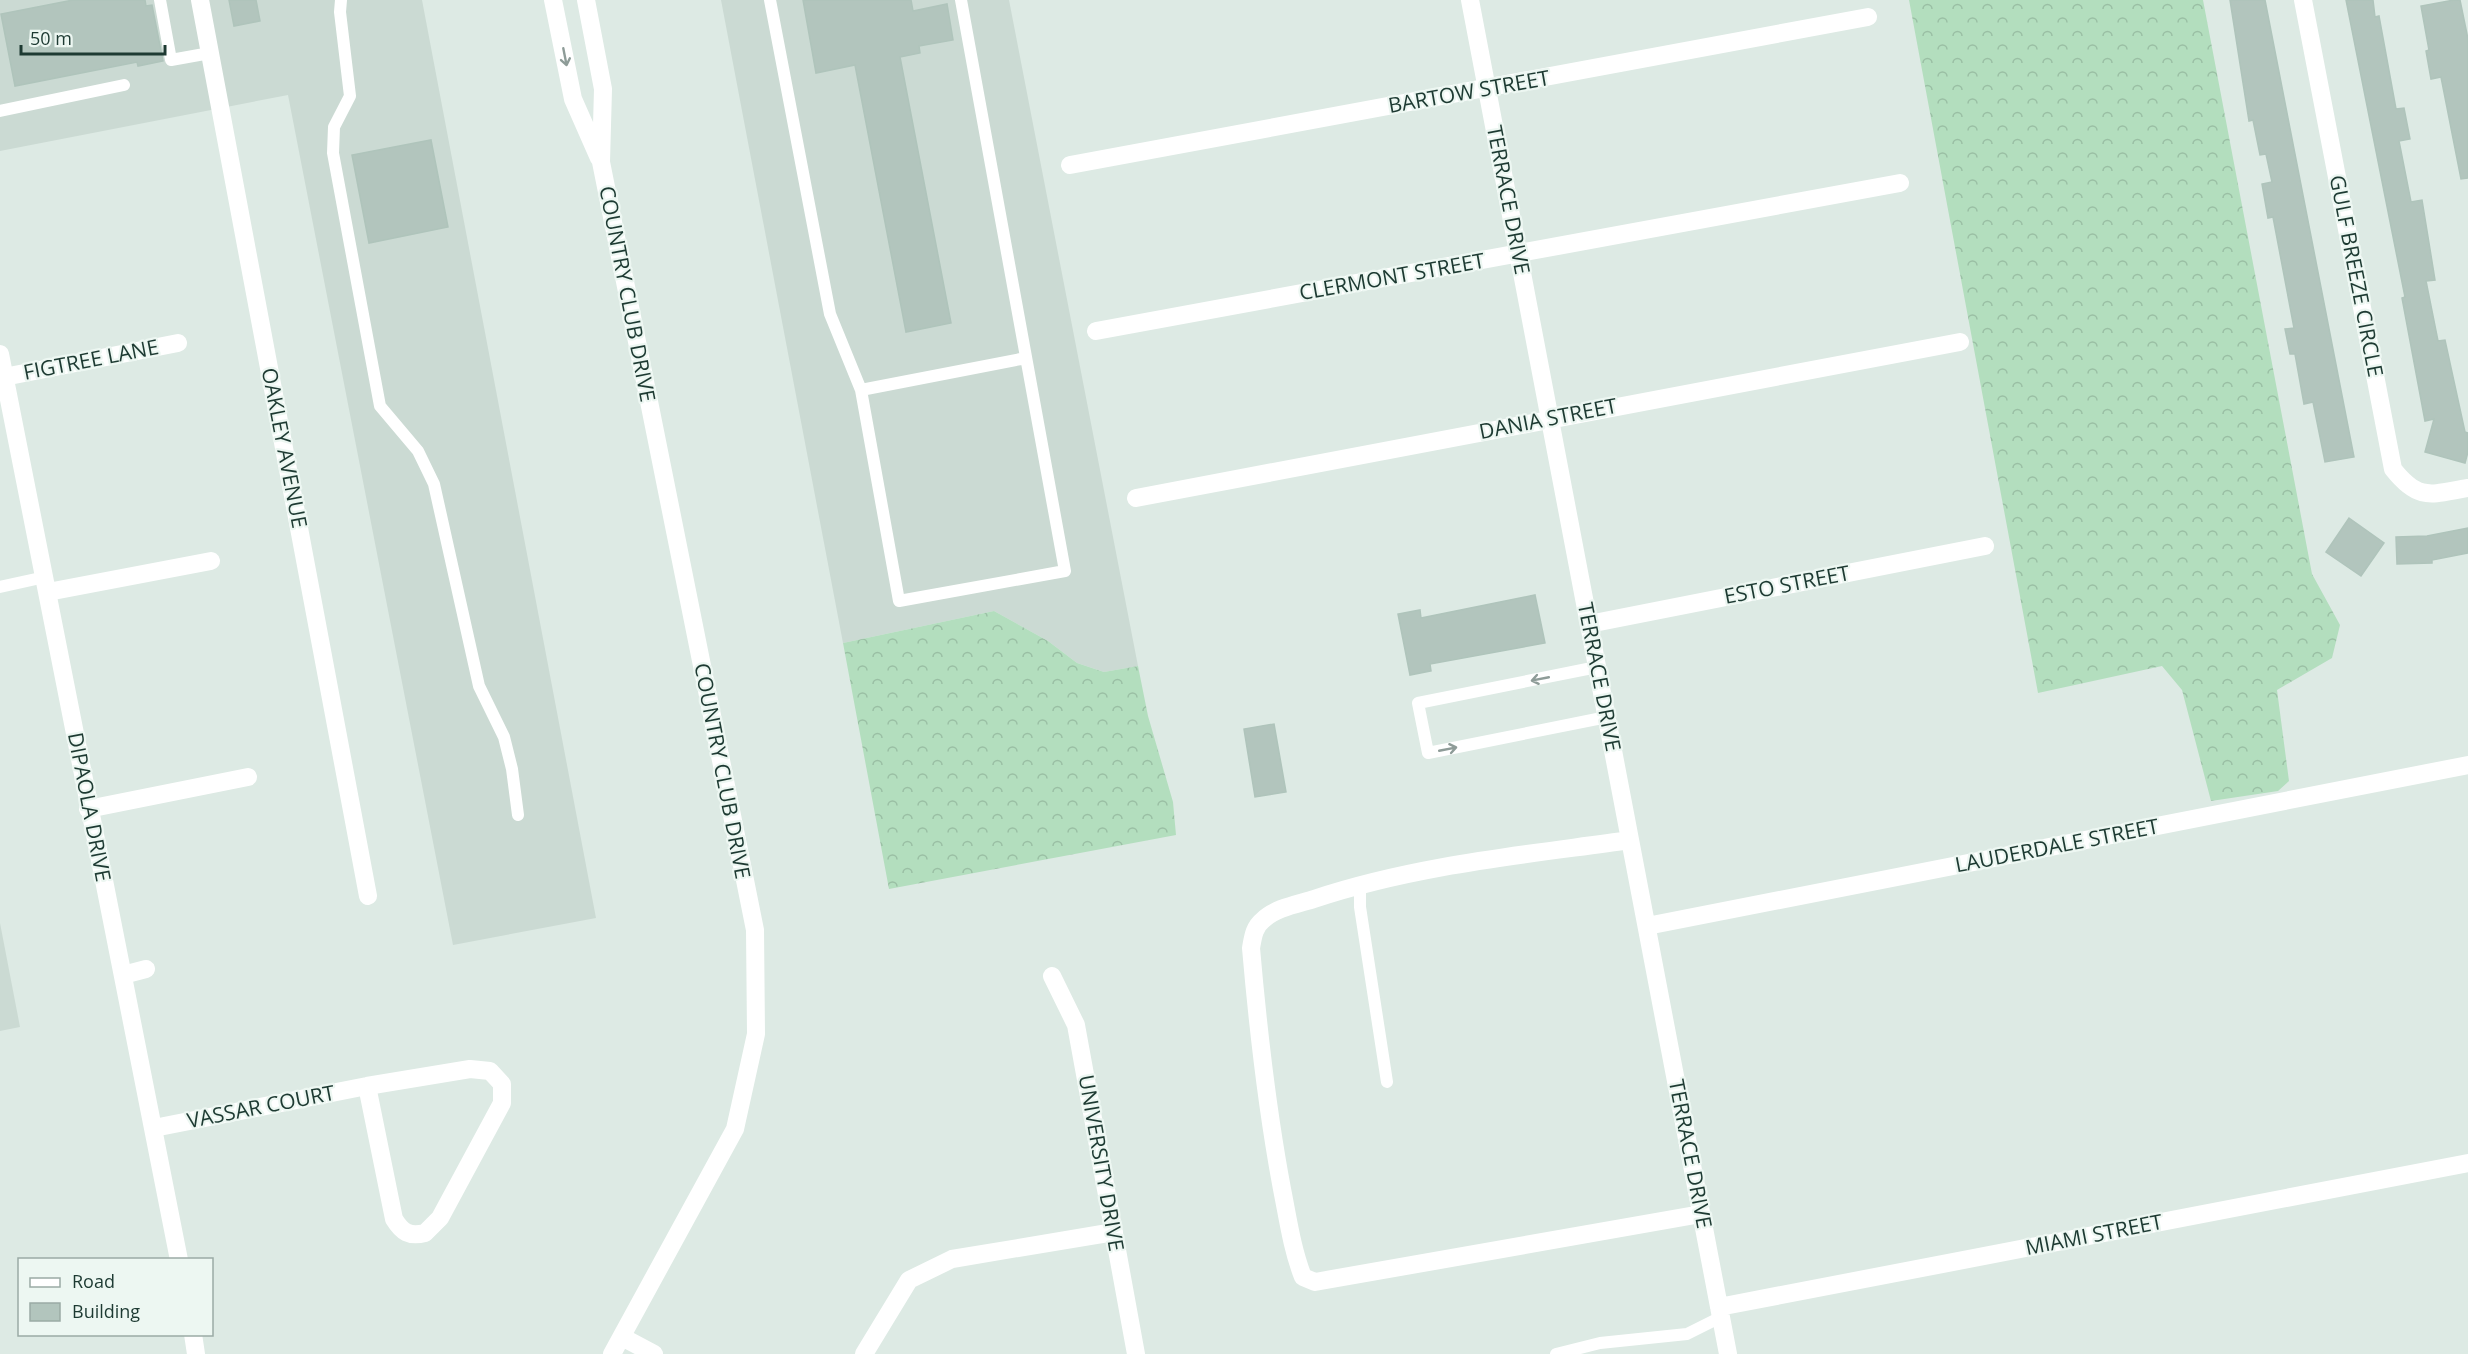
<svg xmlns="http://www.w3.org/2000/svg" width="2468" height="1354" font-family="'Open Sans',sans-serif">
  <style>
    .built { fill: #cbdad3 }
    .forest { fill: url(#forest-crowns) }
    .building { fill: #b2c5bd; stroke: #afc4bb; stroke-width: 1.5 }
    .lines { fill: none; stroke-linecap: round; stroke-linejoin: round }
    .lane { stroke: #fff; stroke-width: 12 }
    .street { stroke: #fff; stroke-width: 18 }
    .oneway { stroke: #8e9c98 }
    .labels { text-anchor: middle; stroke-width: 4.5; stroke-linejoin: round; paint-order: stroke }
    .street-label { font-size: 21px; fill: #1d3a32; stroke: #edf7f2 }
  </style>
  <defs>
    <pattern id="forest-crowns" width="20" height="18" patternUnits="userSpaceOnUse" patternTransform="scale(1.5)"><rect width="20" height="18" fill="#b3debe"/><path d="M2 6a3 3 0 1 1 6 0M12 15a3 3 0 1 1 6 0" fill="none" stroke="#9abfa4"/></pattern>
  </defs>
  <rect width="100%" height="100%" fill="#ddeae4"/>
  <!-- built -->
  <path class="built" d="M0,0H422L596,918L453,945L288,95L0,151Z
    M721,0H1009L1138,666L1104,672L1077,663L1048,641L994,611L843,643Z
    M0,923L20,1027L0,1031Z"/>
  <!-- forest -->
  <path class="forest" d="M1909,0H2203L2312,574L2340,625L2332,658L2277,690L2289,781L2278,791L2211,801L2182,690L2162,666L2038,693Z
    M994,611L1048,641L1077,663L1104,672L1138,666L1148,716L1173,802L1176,835L889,889L843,643Z"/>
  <!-- building -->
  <path class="building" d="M73,0H145L146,6L152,5L163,61L138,66L137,62L15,86L1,14Z
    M229,0H256L260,21L234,26Z
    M803,0H911L913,11L947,4L953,40L919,46L920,53L900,57L951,323L906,332L855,65L816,73Z
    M2230,0H2265L2354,457L2325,462L2313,402L2304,404L2295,354H2290L2285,329L2294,328L2273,217L2268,218L2262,184L2272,182L2266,154L2260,155L2253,120L2249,121Z
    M2346,0H2373L2375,17L2379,16L2396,109L2404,108L2410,139L2399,141L2411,202L2422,200L2435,280L2426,281L2438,341L2445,340L2465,432L2468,433V452L2465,463L2425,452L2434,419L2425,421L2402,298L2405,297Z
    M2454,0H2460L2468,39V178L2461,179L2441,77L2431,79L2426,51L2429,50L2421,6Z
    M431,140L448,227L369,243L352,155Z
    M2349,518L2384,543L2361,576L2326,552Z
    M2468,528V553L2432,560V563L2397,564L2396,537L2427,536Z
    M1535,595L1545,643L1430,664L1431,671L1410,675L1398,614L1420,610L1421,618Z
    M1274,724L1286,792L1255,797L1244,729Z"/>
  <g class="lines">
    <!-- lane -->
    <path class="lane" d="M160,0L171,60L210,53
      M341,0L340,12L350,96L334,127L333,153L380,406L418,451L434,484L479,686L504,737L512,769L518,815
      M770,0L830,314L861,390L899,601L1065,571L961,0
      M0,111L124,85
      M861,390L1026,358
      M0,587L45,577
      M1597,667L1418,703L1428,753L1607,717
      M1360,884V907L1387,1082
      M1556,1354L1600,1343L1687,1334L1721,1317"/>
    <!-- street -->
    <path class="street" d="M200,0L368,896
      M553,0L573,99L599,158
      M586,0L603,89L601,162L755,930L756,1034L735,1129L612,1354
      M1470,0L1728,1354
      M2303,0L2393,469C2419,502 2431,494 2468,488
      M1070,165L1868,17
      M1096,331L1900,183
      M0,354L179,1260
      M4,377L178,343
      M1136,498L1960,342
      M48,592L211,561
      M1589,624L1985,546
      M88,809L248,777
      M1630,840C1524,855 1416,865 1314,899C1298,904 1275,908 1263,920C1254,927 1253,937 1251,948C1258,1029 1267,1109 1282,1189C1288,1219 1292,1249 1303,1277L1315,1282L1701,1214
      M1647,926L2468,765
      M123,975L146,969
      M1052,976L1076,1025L1136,1354
      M154,1128L367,1086L470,1069L490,1071L502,1084V1103L440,1218L425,1233C409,1237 402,1232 394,1219L367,1086
      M1719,1307L2468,1163
      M193,1334L196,1354
      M622,1337L654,1354
      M864,1354L909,1280L952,1259L1114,1232"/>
  </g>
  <!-- one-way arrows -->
  <defs><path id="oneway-shaft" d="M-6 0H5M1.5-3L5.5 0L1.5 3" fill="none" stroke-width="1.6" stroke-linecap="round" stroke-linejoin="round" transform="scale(1.5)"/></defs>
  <g class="oneway">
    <use href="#oneway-shaft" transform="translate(565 57) rotate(79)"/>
    <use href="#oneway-shaft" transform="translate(1540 679) rotate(169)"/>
    <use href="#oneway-shaft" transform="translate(1448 749) rotate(-11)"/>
  </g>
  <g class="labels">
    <!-- street labels -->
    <g class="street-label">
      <text transform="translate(1469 92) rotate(-10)" y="7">BARTOW STREET</text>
      <text transform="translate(1508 200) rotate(79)" y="7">TERRACE DRIVE</text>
      <text transform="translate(2356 276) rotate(79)" y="7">GULF BREEZE CIRCLE</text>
      <text transform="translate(1392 277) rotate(-10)" y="7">CLERMONT STREET</text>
      <text transform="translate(627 294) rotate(79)" y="7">COUNTRY CLUB DRIVE</text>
      <text transform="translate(91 360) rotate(-11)" y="7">FIGTREE LANE</text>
      <text transform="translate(1548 419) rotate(-11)" y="7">DANIA STREET</text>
      <text transform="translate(284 448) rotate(79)" y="7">OAKLEY AVENUE</text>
      <text transform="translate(1787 585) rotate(-11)" y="7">ESTO STREET</text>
      <text transform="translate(1599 677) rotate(79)" y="7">TERRACE DRIVE</text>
      <text transform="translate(722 771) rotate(79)" y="7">COUNTRY CLUB DRIVE</text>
      <text transform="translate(89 807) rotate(79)" y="7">DIPAOLA DRIVE</text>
      <text transform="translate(2057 846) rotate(-11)" y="7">LAUDERDALE STREET</text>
      <text transform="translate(261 1107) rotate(-11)" y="7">VASSAR COURT</text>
      <text transform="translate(1690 1154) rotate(79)" y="7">TERRACE DRIVE</text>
      <text transform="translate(1101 1163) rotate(80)" y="7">UNIVERSITY DRIVE</text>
      <text transform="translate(2094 1235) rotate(-11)" y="7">MIAMI STREET</text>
    </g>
  </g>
  <!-- legend -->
  <rect x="18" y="1258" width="195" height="78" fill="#edf7f2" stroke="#9aaba5" stroke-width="1.5"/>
  <rect x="30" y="1278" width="30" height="9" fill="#ffffff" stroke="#9aaba5" stroke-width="1.5"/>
  <text x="72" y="1288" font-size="18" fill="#1d3a32">Road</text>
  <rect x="30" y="1303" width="30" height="18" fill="#b2c5bd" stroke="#9aaba5" stroke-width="1.5"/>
  <text x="72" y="1318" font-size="18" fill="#1d3a32">Building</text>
  <!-- scale -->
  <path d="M21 45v9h144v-9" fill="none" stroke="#1d3a32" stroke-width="3"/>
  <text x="30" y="45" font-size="18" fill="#1d3a32" stroke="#edf7f2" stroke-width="4.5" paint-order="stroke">50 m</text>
</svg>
